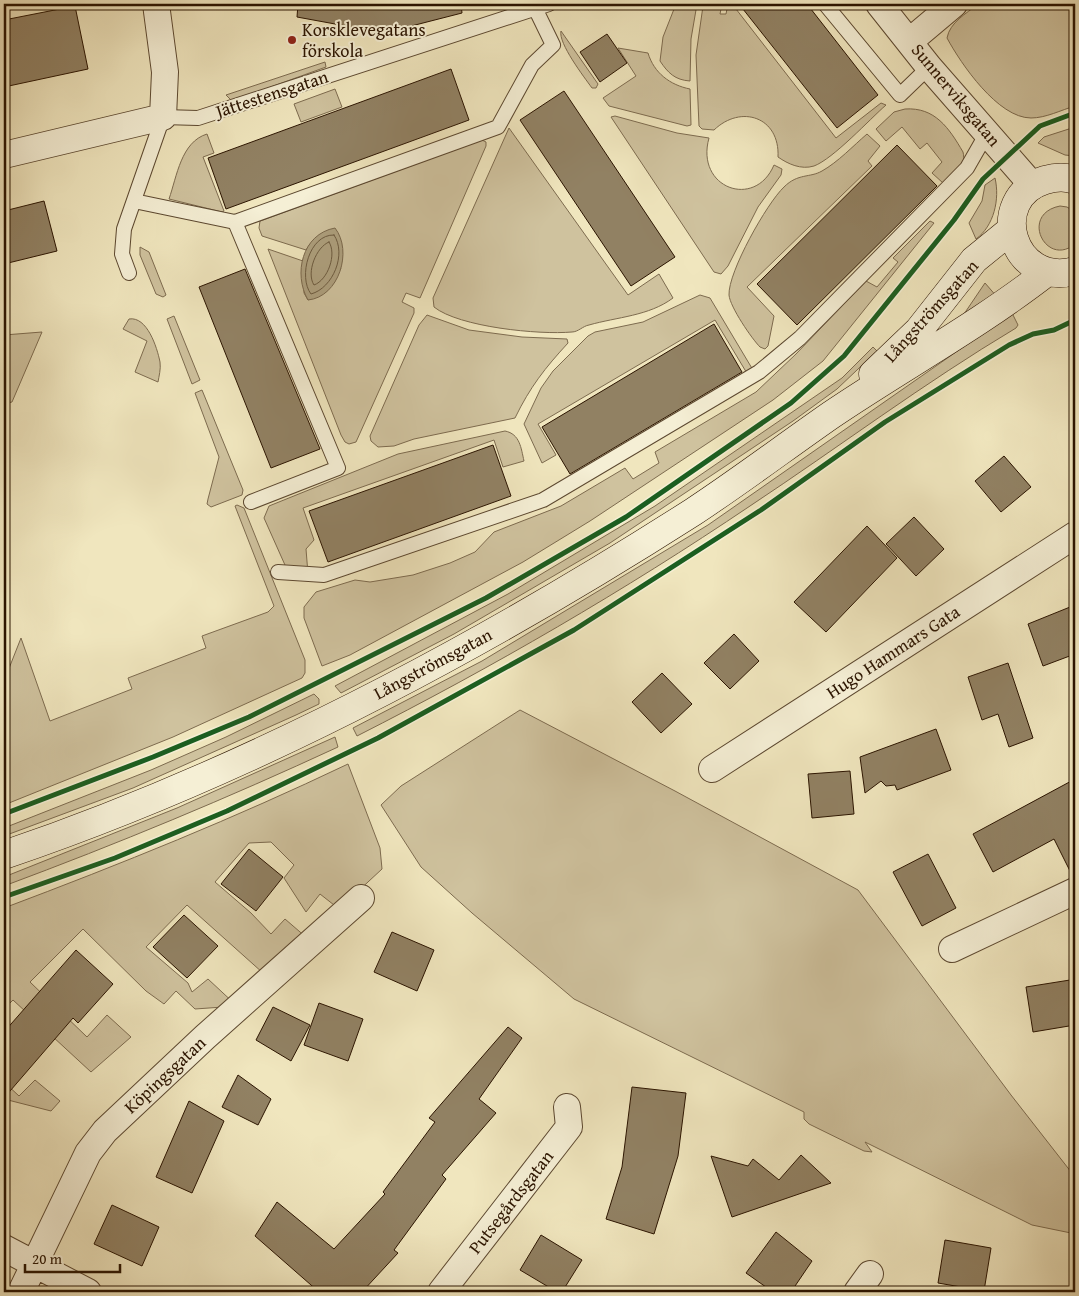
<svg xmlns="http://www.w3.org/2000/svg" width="1079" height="1296" font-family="'Gentium Book Plus',serif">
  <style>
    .green { fill: #cfc29e; stroke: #7d6b4f }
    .water { fill: #ad9f7d; stroke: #79674b }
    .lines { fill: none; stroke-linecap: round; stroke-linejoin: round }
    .shore { stroke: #6c5a3e; stroke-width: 1 }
    .building { fill: #918163; stroke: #2b1400 }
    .lane-casing { stroke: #5c4830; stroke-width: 16 }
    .street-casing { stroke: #5c4830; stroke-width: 28 }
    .secondary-casing { stroke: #2b1400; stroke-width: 29 }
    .lane { stroke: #f5efd5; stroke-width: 14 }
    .street { stroke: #f5efd5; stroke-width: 26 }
    .secondary { stroke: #f5efd5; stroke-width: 28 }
    .cycleway-casing { stroke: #f5efd5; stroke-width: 8 }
    .cycleway { stroke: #1b5e20; stroke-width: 5 }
    .poi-dot { fill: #8f2418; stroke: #f5efd5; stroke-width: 2 }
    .labels { text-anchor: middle; stroke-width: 4; stroke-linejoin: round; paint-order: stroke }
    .poi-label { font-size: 18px; fill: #2b1400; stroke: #f5efd5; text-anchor: start }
    .street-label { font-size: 18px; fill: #2b1400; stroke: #f5efd5 }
  </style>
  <rect width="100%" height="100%" fill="#f0e6be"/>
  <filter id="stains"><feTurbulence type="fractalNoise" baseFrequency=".004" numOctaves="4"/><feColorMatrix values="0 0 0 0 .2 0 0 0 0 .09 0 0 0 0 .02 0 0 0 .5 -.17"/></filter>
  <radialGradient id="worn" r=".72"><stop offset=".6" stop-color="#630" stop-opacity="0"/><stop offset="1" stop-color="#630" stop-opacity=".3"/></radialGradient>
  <!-- green -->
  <path class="green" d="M676,4H697L691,39L690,81C675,80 668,73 660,61L663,37Z
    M978,4H1075V106C1061,110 1046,118 1031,118C998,118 961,64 947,38C950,22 966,14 978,4Z
    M703,6L721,9L720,14H726L727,9H736L836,138L881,103L886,105C870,119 833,159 814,166C801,170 788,164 778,157C780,117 741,104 714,130L702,129L699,126L696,55Z
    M561,31L598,84L596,88H592C584,77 558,43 561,31Z
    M618,48L648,53C654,73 670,85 690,89L691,125L687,126L609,106L603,98L636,76Z
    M325,62L326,67L232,101L226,95Z
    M335,89L342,107L301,122L294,104Z
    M905,109C935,107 949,128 963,152C967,167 953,174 943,183L932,173L942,162L927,143L920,149L902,127L886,141L876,129L894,112Z
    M615,116L677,133L709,138C695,188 755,210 774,165L782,169L781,175L758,207L728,266L721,274L714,272L611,117Z
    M1075,127V156L1065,155L1038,143L1044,137Z
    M509,128L628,295L659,274L673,298C649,316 617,317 589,325C583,326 578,332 572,332C539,335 459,327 434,307L433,298Z
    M207,134L214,153L203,157L224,211L222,212L169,199C177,176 181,142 207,134Z
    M867,134L880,146L868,161L872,166L747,287L774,316L768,346L765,349L760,347C752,339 730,307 729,295C728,272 767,203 784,187C798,173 810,178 822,171C838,162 853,146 867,134Z
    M482,140L486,142V146L420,298L406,293L402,302L414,308V313L356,442L349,444L345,442L341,435L268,249L303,261L304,293L308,300L331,286L341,268L310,244L306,250L262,236L259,228L260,221Z
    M995,178C1000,199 994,226 976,239L969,223L982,201L985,185Z
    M1060,206L1067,207L1075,212V244C1046,268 1019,214 1060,206Z
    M930,221L934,223L823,361L773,400L590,521L523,562L350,655L322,666L304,618V607L316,592L355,580L370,582L413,575L450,563L475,552L494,532L561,506L625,468L633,479L659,463L655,452L756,392L796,354L866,281L877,287L898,262L893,258Z
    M140,247L149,252L166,295L163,297L156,294L140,255Z
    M985,283L998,298L964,314Z
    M700,295L710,298L753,370L748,375L715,320L538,424L556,455L542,463L524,424L541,388L553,371L588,336L595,332L643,322Z
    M1012,313L1018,325L1016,328C924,383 839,447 750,506C624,591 493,667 357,736L353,728L482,661L708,525Z
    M427,315L469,330L522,337L567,339L568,343C545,368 530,387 515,418L414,439L394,446L378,447L371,441L370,436L419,325Z
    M174,316L200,380L192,384L167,319Z
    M129,319C147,316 157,347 160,362C161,369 159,376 158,382L135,372L147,341L123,329Z
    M42,332L12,402L4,404V335Z
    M873,347L877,351L837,389L793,421L610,543L454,634L341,693L335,686L508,594L655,506L842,378Z
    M202,390L243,490L242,495L211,507L207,504L208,499L219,457L195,393Z
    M505,431C520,434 521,448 524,461L503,467L494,440L303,508L314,540L306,549L308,574H289L264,518L269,506L398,454Z
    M237,505L244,508C264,559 285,609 305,660V673L302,678L173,737L4,805V681L21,638L50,721L132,689L128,678L206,648L202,636L268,612L274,606L235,506Z
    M314,694L319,699V704L296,715L133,788L4,836V828L151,770L226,737Z
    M520,710L675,791L858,890L1011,1095L1075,1177V1228L1071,1233L1032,1225L865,1142L872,1152L864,1151L809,1124L804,1119V1112L574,999L472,913L421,867L381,805L401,786Z
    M335,737L338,747C228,798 117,844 4,886V877L177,808Z
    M348,764L380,848L382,869L341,907L334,905L320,894L306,912L284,878L294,865L271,842L249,843L215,882L251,913L271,934L285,919L307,938L263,973L187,905L146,947L188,983L192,992L208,979L237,1006L195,1009L176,991L164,1004L146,991L83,929L30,982L87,1037L107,1015L131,1037L91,1072L13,1000L4,1009V908C121,864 235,818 348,764Z
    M35,1080L60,1101L51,1111L4,1099V1082L19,1096Z"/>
  <!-- water -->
  <path class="water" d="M335,228C353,251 339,297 308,300C293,274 302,234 335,228Z"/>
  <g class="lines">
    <!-- shore -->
    <path class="shore" d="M334,235C347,254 333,288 311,294C298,277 309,234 334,235Z
      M329,242C337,254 328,280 314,285C306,273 316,247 329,242Z"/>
  </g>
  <!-- building -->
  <path class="building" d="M298,4H461L462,13L384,33L297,17Z
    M739,4H807L878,95L837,128Z
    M75,6L88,69L4,87V20Z
    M607,34L627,63L600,82L580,52Z
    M451,69L469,120L226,209L208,158Z
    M564,91L675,257L631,286L520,120Z
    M897,145L937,186L797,325L757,284Z
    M44,201L57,251L4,264V211Z
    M245,269L320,449L271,468L199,287Z
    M714,324L742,372L570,474L542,427Z
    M493,445L511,496L328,562L309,511Z
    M1004,456L1031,487L1001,512L975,481Z
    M914,517L944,549L916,576L886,544Z
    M867,526L897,558L826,632L794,602Z
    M1075,605V654L1043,666L1028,624Z
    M734,634L759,661L730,689L704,663Z
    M1008,663L1033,738L1009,747L998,714L982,720L968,677Z
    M662,673L692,704L661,733L632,702Z
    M936,729L951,770L897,790L895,785L886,786L881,781L865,793L860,757Z
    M850,771L854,814L812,818L808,774Z
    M1075,779V876L1073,877L1054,839L993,872L973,834Z
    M249,849L283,877L256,911L221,884Z
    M928,854L956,908L922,926L893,872Z
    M184,915L218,946L187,978L153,947Z
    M392,932L434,950L417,991L374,972Z
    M76,950L113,984L78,1023L73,1018L4,1098V1032Z
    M1070,980L1075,1025L1033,1032L1026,987Z
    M319,1003L363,1019L348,1061L304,1045Z
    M273,1007L310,1025L291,1061L256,1040Z
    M508,1027L522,1038L479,1099L496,1113L442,1175L446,1179L394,1250L398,1253L362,1292H319L255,1236L277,1202L334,1249L385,1194L383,1192L435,1122L429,1118Z
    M238,1075L271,1099L258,1125L222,1107Z
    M632,1087L686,1093L678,1156L654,1234L606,1219L622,1167Z
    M189,1101L224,1121L192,1193L156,1177Z
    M801,1155L831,1183L732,1217L711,1156L748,1166L753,1159L779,1180Z
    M112,1205L159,1227L142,1266L94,1244Z
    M776,1232L812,1261L791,1292H773L746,1273Z
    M541,1235L582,1260L562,1292H557L520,1270Z
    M945,1240L991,1248L984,1291L938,1283Z"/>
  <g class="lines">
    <defs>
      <path id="lane" d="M825,4L900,95L929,67
        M134,201L235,222
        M129,273L122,254L124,229L163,117L198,118L549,4
        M251,502L338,468L235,222L498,127L532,65L553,45L535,8
        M278,572L324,575L543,500L759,372L800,338L967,168L987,133"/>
      <path id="street" d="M879,4L929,67L1033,186
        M910,41L954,4
        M4,155L163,117L165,72L156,4
        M712,769L1075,535
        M952,949L1075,891
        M4,1248L88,1292
        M21,1292L88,1153L105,1131L205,1037L361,898
        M441,1292L569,1127L567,1107
        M857,1292L870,1274"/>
      <path id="secondary" d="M1075,180C1065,176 1055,177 1045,180C986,198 1012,288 1075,271
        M873,374L919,330L974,260L1012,229
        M4,855C246,773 477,650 693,512C740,481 785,447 831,415C902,367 979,325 1047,272"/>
    </defs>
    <!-- lane casing -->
    <use href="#lane" class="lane-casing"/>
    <!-- street casing -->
    <use href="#street" class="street-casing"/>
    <!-- secondary casing -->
    <use href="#secondary" class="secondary-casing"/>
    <!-- lane -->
    <use href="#lane" class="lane"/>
    <!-- street -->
    <use href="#street" class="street"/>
    <!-- secondary -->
    <use href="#secondary" class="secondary"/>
    <defs>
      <path id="cycleway" d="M4,814L153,757L249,717L486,598L626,517L791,403L844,356L954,220L983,179L1040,126L1075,113
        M4,897L115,858L227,811L378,738L574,630L761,510L885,422L1009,345L1033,334L1054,330L1075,320"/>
    </defs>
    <!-- cycleway casing -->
    <use href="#cycleway" class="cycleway-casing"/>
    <!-- cycleway -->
    <use href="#cycleway" class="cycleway"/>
  </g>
  <!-- markers -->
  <circle class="poi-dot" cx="292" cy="40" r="5"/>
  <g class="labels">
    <!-- poi labels -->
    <g class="poi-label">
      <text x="302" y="36">Korsklevegatans<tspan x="302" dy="21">förskola</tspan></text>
    </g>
    <!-- street labels -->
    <g class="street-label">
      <text transform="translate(272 94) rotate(-18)" y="6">Jättestensgatan</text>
      <text transform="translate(956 95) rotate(50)" y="6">Sunnerviksgatan</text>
      <text transform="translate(931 311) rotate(-48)" y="6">Långströmsgatan</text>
      <text transform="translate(893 652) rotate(-33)" y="6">Hugo Hammars Gata</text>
      <text transform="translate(433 664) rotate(-28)" y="6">Långströmsgatan</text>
      <text transform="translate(165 1075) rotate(-43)" y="6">Köpingsgatan</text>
      <text transform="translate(511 1202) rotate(-52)" y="6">Putsegårdsgatan</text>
    </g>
  </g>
  <!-- margin -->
  <rect width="1079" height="1296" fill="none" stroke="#f0e6be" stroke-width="20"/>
  <rect x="5" y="5" width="1069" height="1286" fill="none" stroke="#2b1400" stroke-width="2.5"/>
  <rect x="10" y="10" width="1059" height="1276" fill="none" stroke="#2b1400"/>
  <!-- scale -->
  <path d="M25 1264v8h95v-8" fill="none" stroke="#2b1400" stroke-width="2.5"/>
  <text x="32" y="1264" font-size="15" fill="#2b1400" stroke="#f5efd5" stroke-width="4" paint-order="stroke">20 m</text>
  <rect width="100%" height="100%" filter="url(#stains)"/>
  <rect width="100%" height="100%" fill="url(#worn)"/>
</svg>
